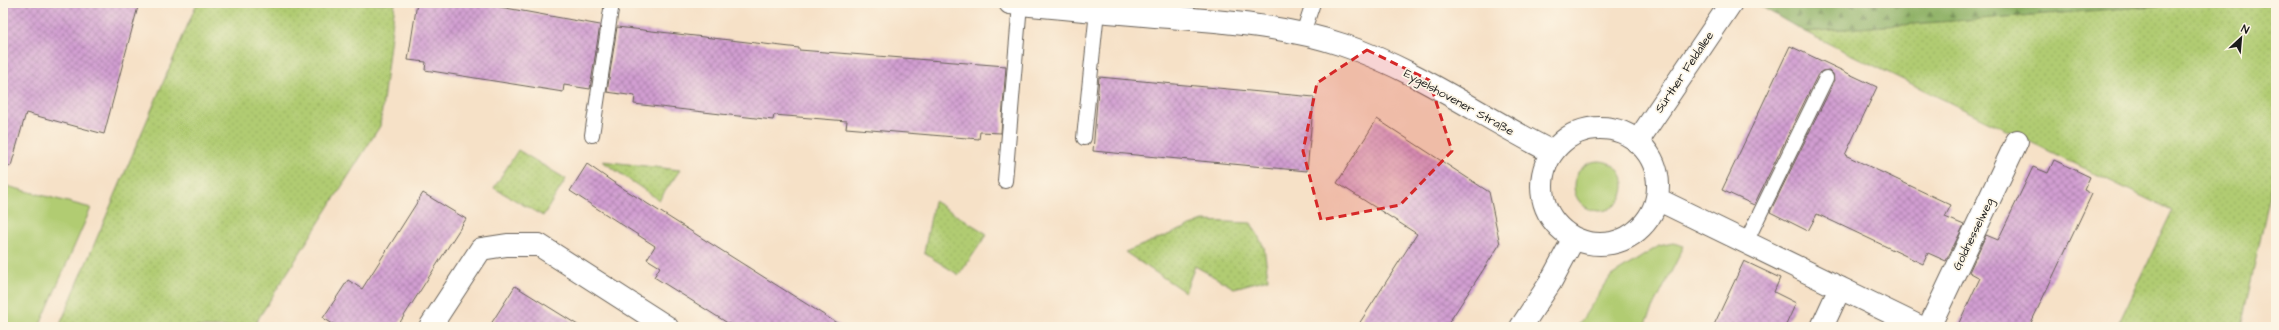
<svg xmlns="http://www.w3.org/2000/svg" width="2279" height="330" font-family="'Architects Daughter',sans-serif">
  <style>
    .green { fill: #b1cc72; stroke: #667447 }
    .forest { fill: url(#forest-firs); stroke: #546640 }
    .park { fill: url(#park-dots); stroke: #667447 }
    .building { fill: url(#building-cross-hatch) }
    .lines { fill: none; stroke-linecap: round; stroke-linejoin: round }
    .service-casing { stroke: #686158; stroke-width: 16 }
    .minor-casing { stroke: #686158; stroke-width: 24 }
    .service { stroke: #fff; stroke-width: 14 }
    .minor { stroke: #fff; stroke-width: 22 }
    .marked { fill: #d62828; fill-opacity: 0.2; stroke: #d62828; stroke-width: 3; stroke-dasharray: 8 5; stroke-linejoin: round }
    .labels { text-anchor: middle; stroke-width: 3.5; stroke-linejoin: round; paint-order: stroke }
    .street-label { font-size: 12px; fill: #1c1c1c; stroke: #fcf5e5 }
  </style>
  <defs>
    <pattern id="forest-firs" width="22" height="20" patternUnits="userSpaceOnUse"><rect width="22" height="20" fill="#8cb064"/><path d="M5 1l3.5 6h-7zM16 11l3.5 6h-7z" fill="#728e52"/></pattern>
    <pattern id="park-dots" width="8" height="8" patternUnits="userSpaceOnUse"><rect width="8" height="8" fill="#b1cc72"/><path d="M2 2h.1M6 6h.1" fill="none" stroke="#98af62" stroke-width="1.8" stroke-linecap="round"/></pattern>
    <pattern id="building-cross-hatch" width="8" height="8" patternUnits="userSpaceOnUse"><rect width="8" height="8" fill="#d19ed1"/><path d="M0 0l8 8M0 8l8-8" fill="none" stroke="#a980a9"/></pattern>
  </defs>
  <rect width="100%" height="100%" fill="#fcf5e5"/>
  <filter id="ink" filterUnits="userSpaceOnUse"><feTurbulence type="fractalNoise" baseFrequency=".025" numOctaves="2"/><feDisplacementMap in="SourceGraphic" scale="8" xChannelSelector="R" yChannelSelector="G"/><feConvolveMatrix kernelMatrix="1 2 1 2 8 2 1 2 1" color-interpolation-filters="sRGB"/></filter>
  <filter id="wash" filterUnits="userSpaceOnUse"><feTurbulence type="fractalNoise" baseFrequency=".012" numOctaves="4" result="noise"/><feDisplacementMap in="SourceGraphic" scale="16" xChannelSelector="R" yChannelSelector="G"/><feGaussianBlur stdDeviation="0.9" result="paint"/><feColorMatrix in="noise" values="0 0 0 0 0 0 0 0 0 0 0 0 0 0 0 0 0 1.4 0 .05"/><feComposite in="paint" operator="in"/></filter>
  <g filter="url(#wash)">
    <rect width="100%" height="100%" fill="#f6e1c7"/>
    <!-- green -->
    <path class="green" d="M1574 186a25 25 0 1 1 50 0a25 25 0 1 1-50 0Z
      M3,185L91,208L39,327H3Z
      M1673,243L1684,246L1644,327H1577L1611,276L1659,246Z"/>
    <!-- forest -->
    <path class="forest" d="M1755,3H2196L1805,32Z"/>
    <!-- park -->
    <path class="park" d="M197,3H395L380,126L253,327H59Z
      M2196,3H2276V167L2241,327H2117L2172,211L1805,32Z
      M518,150L566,179L543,216L494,188Z
      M602,161L680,170L659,200Z
      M934,201L987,234L959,275L924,253Z
      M1203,221L1251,223L1264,247L1268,279L1234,288L1195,266L1185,292L1125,252Z"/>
    <g id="blocks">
      <!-- building -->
      <path class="building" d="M3,3H139L104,134L26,113L11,166L3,165Z
        M417,3H478L600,25L590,89L564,85L563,92L425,70L426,62L408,60Z
        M617,27L799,48V50L1006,66L1001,133L980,132L979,139L883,131L846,128L847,121L774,115L773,120L634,104L635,96L607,92Z
        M1790,46L1877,87L1845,155L1951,205L1945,217L1964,225L1946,261L1928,253L1923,264L1817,214L1808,231L1770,212L1834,82L1833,74L1829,70L1822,71L1818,74L1754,205L1722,190Z
        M1099,77L1314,97L1307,171L1093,151Z
        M1377,119L1489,192L1500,244L1446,327H1357L1417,234L1337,183Z
        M2054,160L2090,177L2084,190L2092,194L2029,327H1957L1980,278L1969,272L1986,235L1998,240L2033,167L2048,173Z
        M587,164L613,182L843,327H734L654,277L660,267L647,259L655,246L570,191Z
        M423,193L466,219L397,327H338L323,318L348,280L362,289Z
        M1744,261L1780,278L1774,292L1796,303L1785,327H1713Z
        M515,286L581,327H489Z"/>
    </g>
  </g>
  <g filter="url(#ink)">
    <use href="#blocks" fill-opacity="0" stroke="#686158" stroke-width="1"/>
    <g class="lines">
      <defs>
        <path id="service" d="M1303,33L1313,3
          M592,135L612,3
          M1084,138L1097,11
          M1005,181L1020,4
          M1746,242L1826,78"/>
        <path id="minor" d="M1010,3C1063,8 1117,13 1170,17C1228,22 1287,26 1343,45C1418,70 1482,117 1552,152
          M1542 186a58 58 0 1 1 116 0a58 58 0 1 1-116 0Z
          M1637,142L1731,3
          M1657,199L1920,327
          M430,327L481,249L507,245H539L667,327
          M1521,327L1550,283L1574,238
          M1822,327L1840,288
          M1929,327L2017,141"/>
      </defs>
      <!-- service casing -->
      <use href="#service" class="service-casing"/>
      <!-- minor casing -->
      <use href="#minor" class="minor-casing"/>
      <!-- service -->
      <use href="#service" class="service"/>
      <!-- minor -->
      <use href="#minor" class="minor"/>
    </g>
  </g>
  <!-- marked area -->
  <path class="marked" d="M1367,50L1429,80L1452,151L1400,205L1321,220L1303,151L1317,83Z"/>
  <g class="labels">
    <!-- street labels -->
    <g class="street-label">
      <text transform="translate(1684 72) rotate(-56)" y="4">Sürther Feldallee</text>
      <text transform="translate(1459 102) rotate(29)" y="4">Eygelshovener Straße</text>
      <text transform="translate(1973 234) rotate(-64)" y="4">Goldnesselweg</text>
    </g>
  </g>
  <!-- margin -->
  <rect width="2279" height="330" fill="none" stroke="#fcf5e5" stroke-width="16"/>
  <!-- north arrow -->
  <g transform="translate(2241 38) rotate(26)" stroke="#fcf5e5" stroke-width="3" paint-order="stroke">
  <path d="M0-3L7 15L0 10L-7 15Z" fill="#1c1c1c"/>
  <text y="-6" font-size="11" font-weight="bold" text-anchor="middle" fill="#1c1c1c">N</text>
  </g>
</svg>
